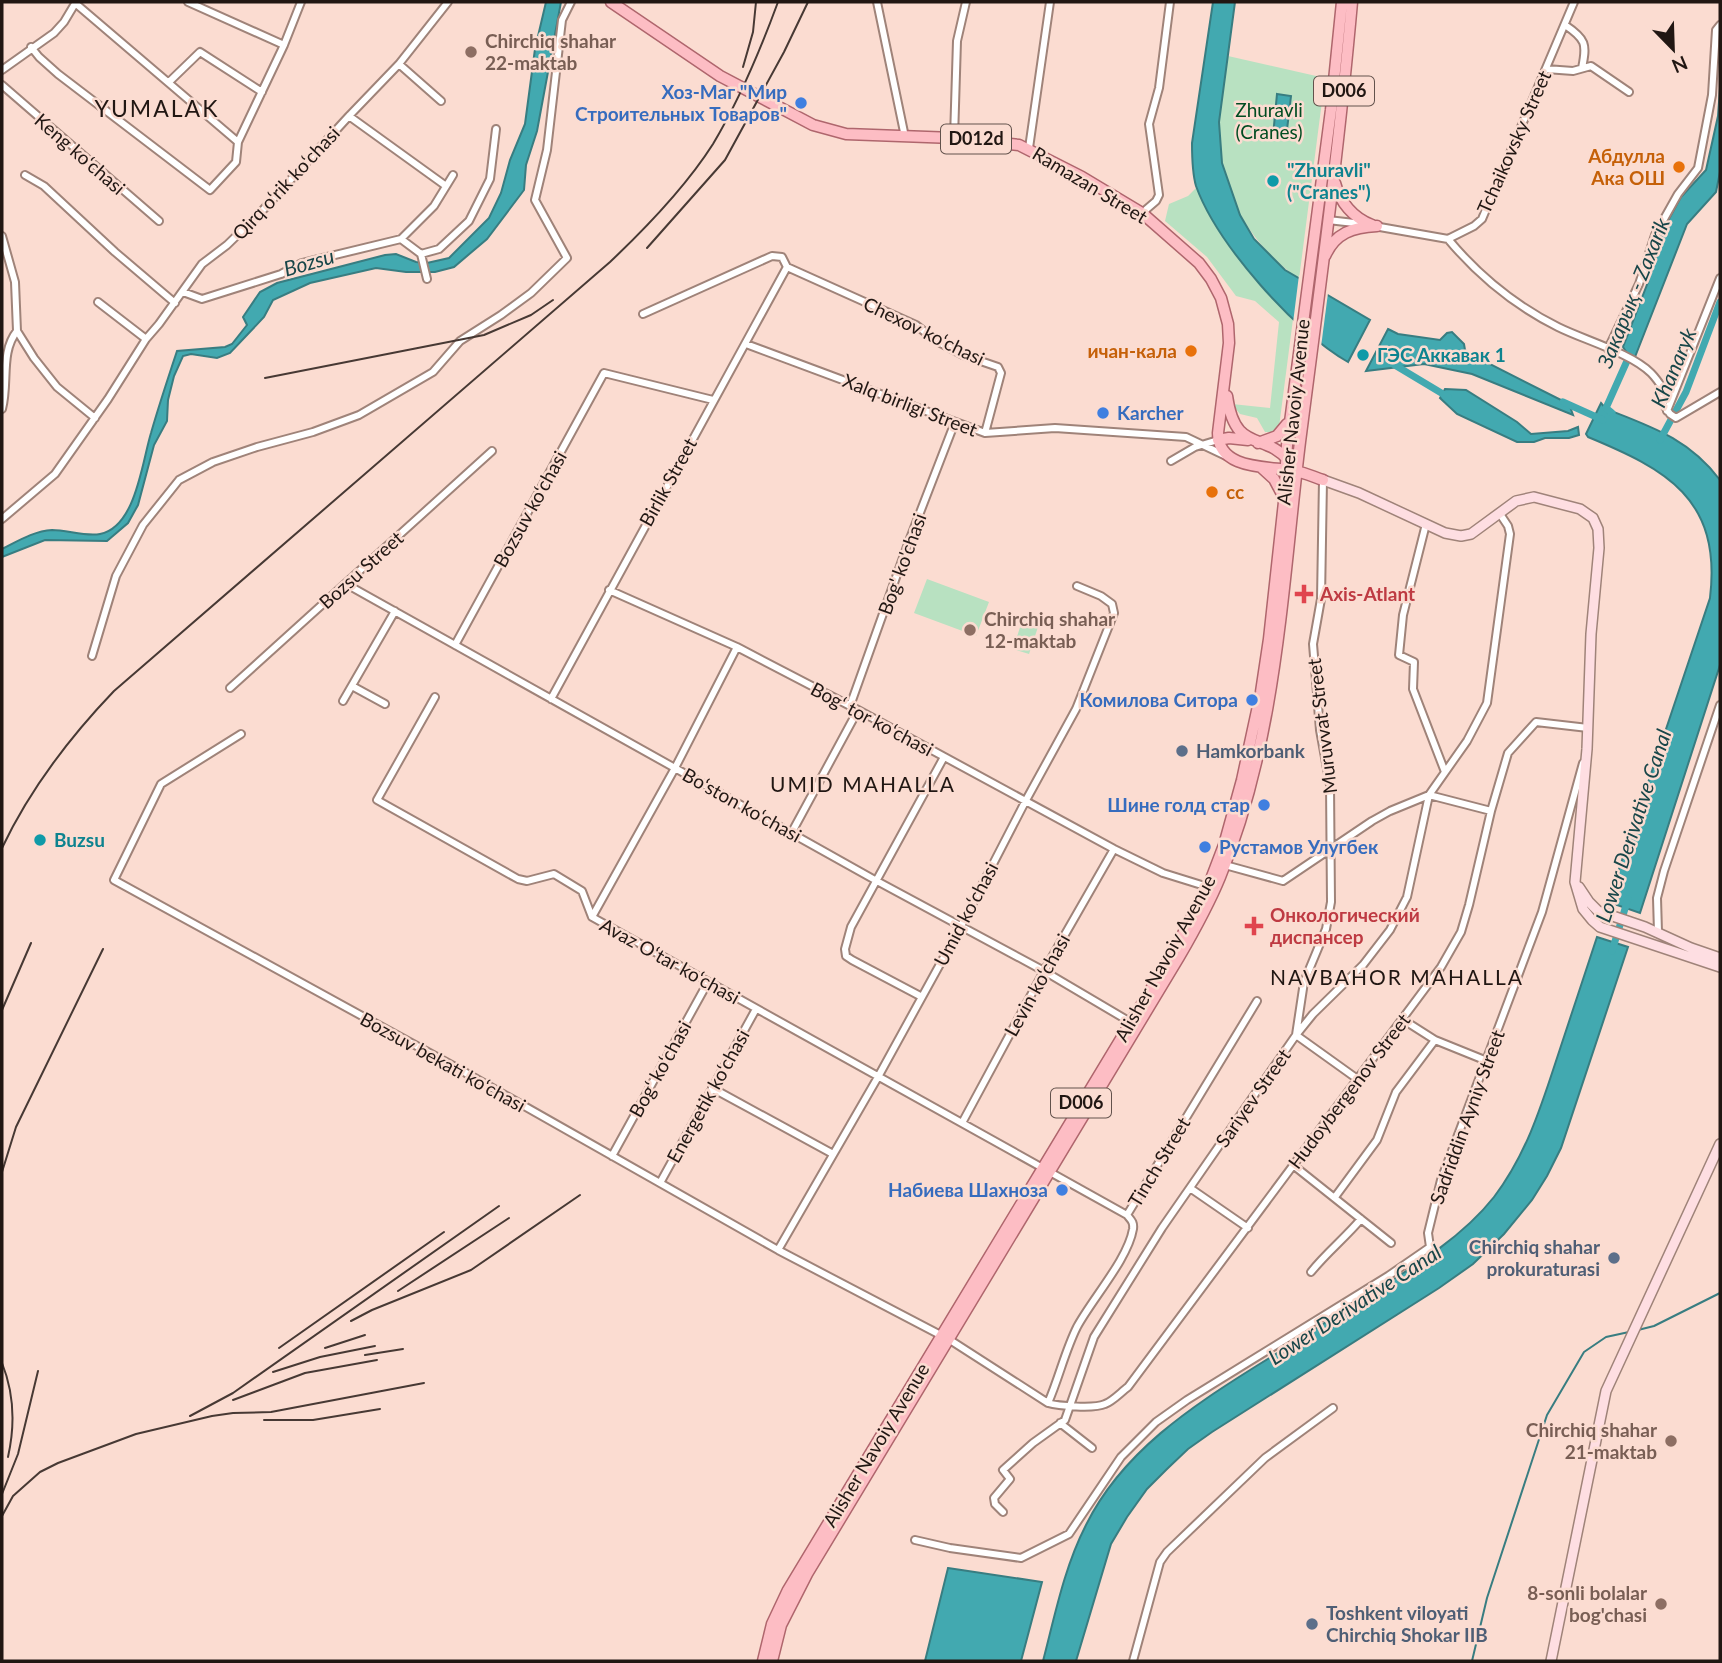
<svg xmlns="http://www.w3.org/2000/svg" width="1722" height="1663" font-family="Lato,sans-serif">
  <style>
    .green { fill: #b8e1c1 }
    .water { fill: #42a9b0; stroke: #387d81; stroke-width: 2 }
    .pier { fill: #fbdcd1 }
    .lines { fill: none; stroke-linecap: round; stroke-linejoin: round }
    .stream { stroke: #387d81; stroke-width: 2 }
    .canal { stroke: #42a9b0; stroke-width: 7 }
    .street-casing { stroke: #9f8379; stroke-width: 10 }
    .secondary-casing { stroke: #9f8379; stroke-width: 12 }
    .primary-casing { stroke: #af666d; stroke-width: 13 }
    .street { stroke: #fff; stroke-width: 6 }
    .secondary { stroke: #fedee2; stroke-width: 9 }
    .primary { stroke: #fdbdc4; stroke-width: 10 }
    .rail { stroke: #473934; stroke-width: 2 }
    .education-dot { fill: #8d6e63; stroke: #fbdcd1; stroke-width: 2.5 }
    .shop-dot { fill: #3f7fe0; stroke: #fbdcd1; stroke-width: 2.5 }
    .food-dot { fill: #e8710a; stroke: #fbdcd1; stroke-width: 2.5 }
    .culture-dot { fill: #0f9aa8; stroke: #fbdcd1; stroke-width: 2.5 }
    .health-dot { fill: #e0444e; stroke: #fbdcd1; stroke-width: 2.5 }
    .service-dot { fill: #5c6f8a; stroke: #fbdcd1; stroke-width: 2.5 }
    .labels { text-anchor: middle; stroke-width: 5; stroke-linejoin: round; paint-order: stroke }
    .shield { fill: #fbdcd1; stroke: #62524c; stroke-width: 2 }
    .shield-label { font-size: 18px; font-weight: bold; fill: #211713 }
    .education-label { font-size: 19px; font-weight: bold; fill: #785e54; stroke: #fbdcd1; text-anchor: start }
    .shop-label { font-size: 19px; font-weight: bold; fill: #366cbe; stroke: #fbdcd1; text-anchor: end }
    .park-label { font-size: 19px; fill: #004c21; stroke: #fbdcd1 }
    .street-label { font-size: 19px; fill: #211713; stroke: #fbdcd1 }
    .food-label { font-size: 19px; font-weight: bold; fill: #c56008; stroke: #fbdcd1; text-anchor: end }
    .culture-label { font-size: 19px; font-weight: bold; fill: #0d838f; stroke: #fbdcd1; text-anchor: start }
    .health-label { font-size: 19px; font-weight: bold; fill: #be3a42; stroke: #fbdcd1; text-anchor: start }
    .service-label { font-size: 19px; font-weight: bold; fill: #4e5e75; stroke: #fbdcd1; text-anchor: start }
    .water-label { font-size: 21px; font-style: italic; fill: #184649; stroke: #fbdcd1 }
    .neighbourhood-label { font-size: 21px; letter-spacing: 2px; fill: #211713; stroke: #fbdcd1 }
    .quarter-label { font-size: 23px; letter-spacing: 2px; fill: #211713; stroke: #fbdcd1 }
  </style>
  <rect width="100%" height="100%" fill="#fbdcd1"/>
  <!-- green -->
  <path class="green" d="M1228,56L1325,78L1299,279C1248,243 1214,184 1219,121C1220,99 1225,77 1228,56Z
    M1197,187L1235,253L1293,319L1279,427L1273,432H1265L1257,418L1240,414L1232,404L1270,408L1279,322L1255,301L1236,296L1207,257L1165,221L1169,204L1188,196Z
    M927,579L989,602L976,636L914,613Z
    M1023,618L1039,624L1029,654L1013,649Z"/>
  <!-- water -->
  <path class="water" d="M546,2H561L537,131L526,165L524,190L487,239L454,267L435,272H406L376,268L310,283L273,300L264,317L230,353L217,358L191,354L183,356L174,376L168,400L167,421L154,445L138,505L128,523L107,541L45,540L2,557V549C18,541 34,531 52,530C67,530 86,537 100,534C136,527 142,462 151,433C159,405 168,378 177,351L225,347L232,344L247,325L243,317L260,292L277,283L385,255L396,254L416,262L427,263L449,258L489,218L501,193L510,160L525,124L535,49Z
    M1213,2H1235L1219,122L1222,163L1240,215L1254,239L1285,270L1370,320L1348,362C1295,332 1217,244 1196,186C1192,172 1192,157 1192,143Z
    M1720,88V172L1716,192L1687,224L1635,357L1629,356L1623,347L1648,282L1664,228L1681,197L1706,170L1718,116Z
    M1277,94L1291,96L1286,138L1273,136Z
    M1388,329L1398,334L1440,340L1447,333L1452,332L1464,344L1465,350L1472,355L1569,404L1573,415L1472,374L1424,364L1366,371Z
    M1445,389L1466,390L1517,422L1531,434L1568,431L1578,427L1579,435L1569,438H1545L1534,442H1517L1457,414L1440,398Z
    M1601,403L1606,409C1652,427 1689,439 1720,480V665L1640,913L1608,902L1710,598C1722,498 1665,469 1588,437L1586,434Z
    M1597,937L1628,947L1561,1148L1547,1176L1532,1200L1504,1234L1473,1264L1439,1288L1212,1432L1188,1449L1167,1469L1147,1489L1127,1517L1111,1544L1076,1661H1043C1055,1615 1064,1568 1086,1525C1122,1452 1191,1407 1258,1365C1294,1343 1329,1320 1365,1297C1410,1269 1461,1239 1494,1197C1526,1155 1541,1107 1557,1058C1570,1018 1584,977 1597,937Z
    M948,1568L1042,1582L1021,1661H925Z"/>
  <!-- pier -->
  <path class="pier" d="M1299,275L1328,293L1321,347L1293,323Z"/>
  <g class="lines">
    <!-- stream -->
    <path class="stream" d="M1638,1330L1654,1326L1720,1293
      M1472,1661L1487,1598L1547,1415L1584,1352L1606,1337L1629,1332"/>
    <!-- canal -->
    <path class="canal" d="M1393,364L1448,397
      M1563,402L1603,420
      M1612,413L1606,408L1631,352
      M1660,440L1686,392L1720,302
      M1612,951L1628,899"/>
    <defs>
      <path id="street" d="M188,2L284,45
        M877,2L905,137
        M75,3L238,142
        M1565,25C1586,39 1587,44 1582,68
        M31,47L39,57L58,74L210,190L236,162L238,142L284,45L301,2
        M399,64L441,101
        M1546,69L1573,71L1591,66L1629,92
        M2,70L54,33L64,22L76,2
        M169,82L200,52L262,92
        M2,85L159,221
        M349,116L446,186
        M954,138L957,41L966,2
        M1029,148L1050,2
        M25,175L44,186L115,252L175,303
        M1142,213L1156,201L1159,195L1149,124L1159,88L1170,2
        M1328,220L1363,224
        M1374,226L1448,239L1474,226L1482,219L1574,2
        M2,236L15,282L17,331C0,352 9,383 2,409
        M401,239L434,206L453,175
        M1448,239C1478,275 1516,306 1558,327C1584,340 1631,353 1651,373C1656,378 1660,384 1664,390L1661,401L1670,414L1676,418L1720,392
        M421,254L427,279
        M787,267L916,325L935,340L963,355L998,367L1001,373L985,433
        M183,292L202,299L281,274L302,263L401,239L421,254L439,249L469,221L490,179L496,129
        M98,302L146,339
        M643,314L772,256L782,257L787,267
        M17,331L34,358L57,387L95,418
        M746,344L985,433L1055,428L1186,437L1226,456
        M1608,349L1639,284L1655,235L1678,194L1698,168L1712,95L1716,30L1720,25
        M1667,411L1720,278
        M1171,461L1195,447L1218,440
        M1323,480L1321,599L1313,644L1320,730L1330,785L1331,902L1326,929L1304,982L1296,1035L1356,1078
        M2,519L55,474L108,399L146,339L159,324L202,264L227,245L262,211L349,116L399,64L448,2
        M1426,524L1403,615L1399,655L1414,662L1413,689L1445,772
        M346,584L875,880L1044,971L1132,1023
        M609,590L737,647L858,710L1114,849L1163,873L1208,887
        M455,645L604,373L713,400
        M92,656L116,576L143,525L179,480L213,462L257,447L313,432L359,415L433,372L460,341L501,315L531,293L567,258L535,200L547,150L562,20L571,2
        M352,686L385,704
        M230,688L492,451
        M435,697L377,800L518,879L527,881L554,874L582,891L592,917L1127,1215C1131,1220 1134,1222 1133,1229C1128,1259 1092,1299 1077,1327C1065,1351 1059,1378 1048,1403
        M551,699L787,267
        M343,701L395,611
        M850,706L909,541L955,422
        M241,734L161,784L114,880L466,1073L778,1250L950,1340L1048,1403C1058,1406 1094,1409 1105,1404C1113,1401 1121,1392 1128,1387L1441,967L1461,932L1469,905L1491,811L1508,753L1536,722L1588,728
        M792,832L858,710
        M1225,865L1283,881L1372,821L1390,811L1429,795L1491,811
        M592,917L675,768L737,647
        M1658,932L1657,898L1664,871L1720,705
        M922,997L852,960L846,956L845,949L851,927L944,757
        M1402,1019L1435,1040L1487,1061
        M712,1088L833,1154
        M962,1123L1044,971L1114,849
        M612,1156L708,982
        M1293,1165L1391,1243
        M660,1183L756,1009
        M1190,1188L1248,1228
        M1335,1197L1377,1140L1396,1092L1435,1040
        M1127,1215L1257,1001
        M778,1250L878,1077L961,926L1025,802L1076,709L1114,613L1112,604L1101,596L1077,586
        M1311,1272C1326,1253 1345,1238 1361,1219
        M1060,1423L1092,1448
        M1003,1512L995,1504L994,1498L1010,1479L1003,1470L1033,1443L1065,1420L1094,1337L1162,1228L1296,1035L1313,1014L1363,965L1390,930L1407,897L1429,795L1467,741L1487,703L1510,534L1508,526L1500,514
        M915,1540L950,1548L1021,1558L1069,1534L1121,1457L1156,1422L1187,1400L1388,1276L1430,1247L1428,1233L1441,1180L1542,912L1583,763
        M1133,1661L1160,1562L1167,1552L1265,1458L1333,1408"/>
      <path id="secondary" d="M1323,480L1359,493L1445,533L1461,536L1471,534L1516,501L1534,497L1580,509L1593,518L1598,529L1599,548L1591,634L1587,749L1575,882L1583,909L1592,920L1600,927L1720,967
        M1579,887L1589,902L1598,911L1645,927L1691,948L1720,958
        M1551,1661L1606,1391L1720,1144"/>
      <path id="primary" d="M611,2L720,76L813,125L846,134L954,138L1019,145L1082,177L1142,213L1199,263L1211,279L1221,298L1228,324L1229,343L1218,433C1218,471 1270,466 1296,471C1305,473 1314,477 1323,480
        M1335,183C1340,202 1353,218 1372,225
        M1325,256C1335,233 1353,227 1377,226
        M1227,396C1235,454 1264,431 1289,461
        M1218,440L1229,438L1248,440
        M1258,443L1277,436L1287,424
        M1262,468L1274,479L1282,494
        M763,1661L772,1624L788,1590L1171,956L1208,887L1224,845L1242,780L1261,692L1269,639L1284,502L1287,445L1331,110L1342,2
        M772,1661L781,1625L807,1574L1179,957C1194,931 1209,904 1220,877C1277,739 1282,588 1300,442C1319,295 1339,149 1352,2"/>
    </defs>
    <!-- street casing -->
    <use href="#street" class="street-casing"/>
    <!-- secondary casing -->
    <use href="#secondary" class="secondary-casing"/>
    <!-- primary casing -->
    <use href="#primary" class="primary-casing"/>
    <!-- street -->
    <use href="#street" class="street"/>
    <!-- secondary -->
    <use href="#secondary" class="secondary"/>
    <!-- primary -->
    <use href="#primary" class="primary"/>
    <!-- rail -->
    <path class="rail" d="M743,67L753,32L756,2
      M647,248L725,160L784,52L808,2
      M265,378L484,335L531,315L553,300
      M2,848C30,789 69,738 114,691L610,262C647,227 685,188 713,144C740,99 760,51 778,2
      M2,1010L31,943
      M2,1172L16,1127L103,949
      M398,1291L509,1218
      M351,1321L372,1310L471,1270L580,1195
      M279,1348L444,1232
      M325,1348L365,1335
      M365,1355L403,1349
      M2,1363C14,1393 15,1426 8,1457
      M273,1372L320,1357L375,1346
      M233,1400L305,1373L377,1360
      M190,1416L233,1393L499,1206
      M264,1420H313L380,1409
      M2,1494L18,1454L38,1371
      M2,1516L13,1496L40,1472L58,1463L136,1434L212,1416L233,1413L271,1412L424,1383"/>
  </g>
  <!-- markers -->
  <g class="education-dot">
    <circle cx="471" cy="52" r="7"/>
    <circle cx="970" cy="630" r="7"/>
    <circle cx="1671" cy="1441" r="7"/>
    <circle cx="1661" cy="1604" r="7"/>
  </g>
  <g class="shop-dot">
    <circle cx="801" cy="103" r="7"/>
    <circle cx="1103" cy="413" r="7"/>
    <circle cx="1252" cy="700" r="7"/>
    <circle cx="1264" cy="805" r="7"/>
    <circle cx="1205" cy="847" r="7"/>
    <circle cx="1062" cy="1190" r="7"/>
  </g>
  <g class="food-dot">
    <circle cx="1679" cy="167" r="7"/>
    <circle cx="1191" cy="351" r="7"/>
    <circle cx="1212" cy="492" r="7"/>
  </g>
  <g class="culture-dot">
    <circle cx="1273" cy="181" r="7"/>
    <circle cx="1363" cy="355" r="7"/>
    <circle cx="40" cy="840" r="7"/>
  </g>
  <g class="health-dot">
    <path d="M1300.5 583.5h7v7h7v7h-7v7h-7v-7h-7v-7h7z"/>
    <path d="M1250.5 915.5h7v7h7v7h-7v7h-7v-7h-7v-7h7z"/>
  </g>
  <g class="service-dot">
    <circle cx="1182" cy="751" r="7"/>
    <circle cx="1614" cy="1258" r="7"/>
    <circle cx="1312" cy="1624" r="7"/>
  </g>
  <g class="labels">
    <!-- shield labels -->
    <g class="shield">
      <rect x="1314" y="76.5" width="60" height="29" rx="5"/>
      <rect x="941" y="124.5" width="70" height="29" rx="5"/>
      <rect x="1051" y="1088.5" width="60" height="29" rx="5"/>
    </g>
    <g class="shield-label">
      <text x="1344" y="97">D006</text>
      <text x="976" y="145">D012d</text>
      <text x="1081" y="1109">D006</text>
    </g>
    <!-- education labels -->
    <g class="education-label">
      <text x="485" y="48">Chirchiq shahar<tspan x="485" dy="22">22-maktab</tspan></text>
      <text x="984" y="626">Chirchiq shahar<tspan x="984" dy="22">12-maktab</tspan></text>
      <text x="1657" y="1437" text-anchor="end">Chirchiq shahar<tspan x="1657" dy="22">21-maktab</tspan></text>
      <text x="1647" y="1600" text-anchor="end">8-sonli bolalar<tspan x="1647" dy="22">bog'chasi</tspan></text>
    </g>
    <!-- shop labels -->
    <g class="shop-label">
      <text x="787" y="99">Хоз-Маг "Мир<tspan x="787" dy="22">Строительных Товаров"</tspan></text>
      <text x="1117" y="420" text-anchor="start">Karcher</text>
      <text x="1238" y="707">Комилова Ситора</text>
      <text x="1250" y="812">Шине голд стар</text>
      <text x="1219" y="854" text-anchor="start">Рустамов Улугбек</text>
      <text x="1048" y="1197">Набиева Шахноза</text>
    </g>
    <!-- park labels -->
    <g class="park-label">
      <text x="1269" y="117">Zhuravli<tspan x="1269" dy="22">(Cranes)</tspan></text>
    </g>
    <!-- street labels -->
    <g class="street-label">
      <text transform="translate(1514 142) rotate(-66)" y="7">Tchaikovsky Street</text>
      <text transform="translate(80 154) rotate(41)" y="7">Keng ko‘chasi</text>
      <text transform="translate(286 183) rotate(-47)" y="7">Qirq o‘rik ko‘chasi</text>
      <text transform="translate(1090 185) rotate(31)" y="7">Ramazan Street</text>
      <text transform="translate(924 331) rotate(26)" y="7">Chexov ko‘chasi</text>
      <text transform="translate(910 405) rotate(21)" y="7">Xalq birligi Street</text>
      <text transform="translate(1293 412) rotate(-84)" y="7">Alisher Navoiy Avenue</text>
      <text transform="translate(668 482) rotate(-61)" y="7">Birlik Street</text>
      <text transform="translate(530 509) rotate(-61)" y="7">Bozsuv ko‘chasi</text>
      <text transform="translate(902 564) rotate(-70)" y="7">Bog' ko'chasi</text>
      <text transform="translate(361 570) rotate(-42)" y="7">Bozsu Street</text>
      <text transform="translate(872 719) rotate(28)" y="7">Bog‘ tor ko‘chasi</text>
      <text transform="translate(1322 726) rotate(-97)" y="7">Muruvvat Street</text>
      <text transform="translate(742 805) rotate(29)" y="7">Bo‘ston ko‘chasi</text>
      <text transform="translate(966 914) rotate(-62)" y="7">Umid ko‘chasi</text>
      <text transform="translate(1165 958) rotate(-61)" y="7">Alisher Navoiy Avenue</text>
      <text transform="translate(670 961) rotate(29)" y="7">Avaz O‘tar ko‘chasi</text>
      <text transform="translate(1037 985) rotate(-61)" y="7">Levin ko‘chasi</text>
      <text transform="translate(443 1062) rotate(29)" y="7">Bozsuv bekati ko‘chasi</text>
      <text transform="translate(660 1069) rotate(-61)" y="7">Bog‘ ko‘chasi</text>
      <text transform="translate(1349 1091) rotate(-53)" y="7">Hudoybergenov Street</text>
      <text transform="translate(708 1096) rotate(-61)" y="7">Energetik ko‘chasi</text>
      <text transform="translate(1253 1098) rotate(-55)" y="7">Sariyev Street</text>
      <text transform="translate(1467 1117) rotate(-70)" y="7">Sadriddin Ayniy Street</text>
      <text transform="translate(1159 1162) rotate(-59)" y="7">Tinch Street</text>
      <text transform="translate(876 1445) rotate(-59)" y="7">Alisher Navoiy Avenue</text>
    </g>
    <!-- food labels -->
    <g class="food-label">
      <text x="1665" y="163">Абдулла<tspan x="1665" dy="22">Ака ОШ</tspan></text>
      <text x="1177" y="358">ичан-кала</text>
      <text x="1226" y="499" text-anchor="start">cc</text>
    </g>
    <!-- culture labels -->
    <g class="culture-label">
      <text x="1287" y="177">"Zhuravli"<tspan x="1287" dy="22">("Cranes")</tspan></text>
      <text x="1377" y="362">ГЭС Аккавак 1</text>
      <text x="54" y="847">Buzsu</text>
    </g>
    <!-- health labels -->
    <g class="health-label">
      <text x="1320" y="601">Axis-Atlant</text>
      <text x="1270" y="922">Онкологический<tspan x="1270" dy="22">диспансер</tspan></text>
    </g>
    <!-- service labels -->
    <g class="service-label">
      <text x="1196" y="758">Hamkorbank</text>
      <text x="1600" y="1254" text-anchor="end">Chirchiq shahar<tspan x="1600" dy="22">prokuraturasi</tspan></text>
      <text x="1326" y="1620">Toshkent viloyati<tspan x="1326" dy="22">Chirchiq Shokar IIB</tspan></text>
    </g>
    <!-- water labels -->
    <g class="water-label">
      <text transform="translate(309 263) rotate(-16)" y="7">Bozsu</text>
      <text transform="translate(1634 293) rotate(-68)" y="7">Закарық - Zaxarik</text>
      <text transform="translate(1674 368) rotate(-67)" y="7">Khanaryk</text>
      <text transform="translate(1634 826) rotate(-72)" y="7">Lower Derivative Canal</text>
      <text transform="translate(1355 1305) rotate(-33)" y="7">Lower Derivative Canal</text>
    </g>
    <!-- neighbourhood labels -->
    <g class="neighbourhood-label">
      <text x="863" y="792">UMID MAHALLA</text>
      <text x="1397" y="985">NAVBAHOR MAHALLA</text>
    </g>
    <!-- quarter labels -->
    <g class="quarter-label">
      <text x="157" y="117">YUMALAK</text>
    </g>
  </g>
  <!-- border -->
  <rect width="1722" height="1663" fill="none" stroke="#211713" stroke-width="7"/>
  <!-- north arrow -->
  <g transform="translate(1673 49) rotate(157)" stroke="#fbdcd1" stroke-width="5" paint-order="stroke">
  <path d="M0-5L12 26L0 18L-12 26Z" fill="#211713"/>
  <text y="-10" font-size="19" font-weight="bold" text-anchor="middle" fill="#211713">N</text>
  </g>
</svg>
